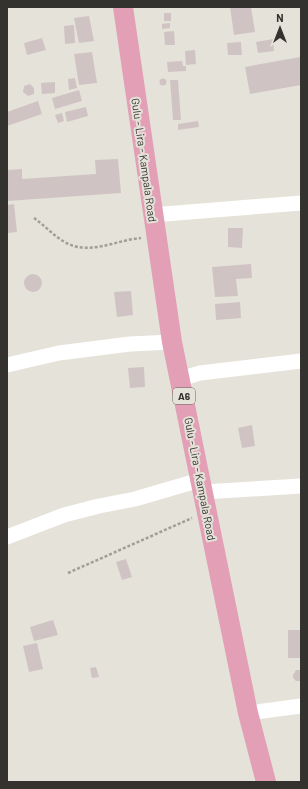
<svg xmlns="http://www.w3.org/2000/svg" width="308" height="789" font-family="Barlow,sans-serif">
  <style>
    .building { fill: #cfc4c3 }
    .lines { fill: none; stroke-linecap: round; stroke-linejoin: round }
    .path { stroke: #a09e97; stroke-width: 2.5; stroke-dasharray: 3 2; stroke-linecap: butt }
    .minor { stroke: #fff; stroke-width: 15 }
    .major { stroke: #e29fb6; stroke-width: 20 }
    .labels { text-anchor: middle; stroke-width: 4; stroke-linejoin: round; paint-order: stroke }
    .shield { fill: #e5e2d9; stroke: #686761; stroke-width: 1 }
    .shield-label { font-size: 10px; font-weight: bold; fill: #33322e }
    .street-label { font-size: 11px; fill: #33322e; stroke: #e5e2d9 }
  </style>
  <rect width="100%" height="100%" fill="#e5e2d9"/>
  <!-- building -->
  <path class="building" d="M230,7H251L255,32L234,35Z
    M164,13H171V21H164Z
    M89,16L94,41L79,43L74,18Z
    M170,23V28L162,29V24Z
    M74,25L75,43L65,44L64,26Z
    M174,31L175,45H165L164,32Z
    M42,38L46,50L27,55L24,43Z
    M273,39L274,51L258,53L256,42Z
    M241,42L242,55H228L227,43Z
    M195,50L196,64L186,65L185,51Z
    M92,52L97,83L79,85L74,54Z
    M300,57L301,85L250,94L245,67Z
    M182,61L183,66H186V71L168,72L167,62Z
    M75,78L77,88L69,90L68,79Z
    M159.5 82a3.5 3.5 0 1 1 7 0a3.5 3.5 0 1 1-7 0Z
    M170,80H178L181,120H173Z
    M55,82V93L42,94L41,83Z
    M30,84L34,88V94L28,96L23,92L24,86Z
    M79,90L82,101L55,109L52,98Z
    M38,101L42,114L7,126V112Z
    M86,107L88,116L67,122L65,112Z
    M62,113L64,121L58,123L55,115Z
    M198,121L199,127L178,130V124Z
    M118,159L121,193L7,201V170L22,169V179L96,174L95,160Z
    M14,204L17,232L7,233V205Z
    M228,228H243L242,248L228,247Z
    M251,264L252,278L236,279L238,296L215,297L212,267Z
    M24 283a9 9 0 1 1 18 0a9 9 0 1 1-18 0Z
    M131,291L133,315L117,317L114,292Z
    M240,302L241,318L216,320L215,304Z
    M144,367L145,387L130,388L128,368Z
    M252,425L255,446L242,448L238,428Z
    M126,559L132,577L122,580L116,562Z
    M53,620L58,635L34,641L30,627Z
    M288,630H301V658H288Z
    M37,643L43,669L29,672L23,646Z
    M96,667L99,677L92,678L90,668Z
    M296,670H301V681H296L293,678V675Z"/>
  <g class="lines">
    <!-- path -->
    <path class="path" d="M34,218C44,225 53,235 63,241C88,257 115,240 141,238
      M68,573L192,518"/>
    <!-- minor -->
    <path class="minor" d="M152,215L301,203
      M7,365L59,353L130,344L172,342
      M180,379L200,373L301,361
      M203,492L301,486
      M7,537L64,515L99,506L135,499L200,480
      M248,713L301,706"/>
    <!-- major -->
    <path class="major" d="M123,7L172,342L248,713L266,782"/>
  </g>
  <g class="labels">
    <!-- shield labels -->
    <rect class="shield" x="173" y="388" width="22" height="16" rx="3"/>
    <g class="shield-label">
      <text x="184" y="400">A6</text>
    </g>
    <!-- street labels -->
    <g class="street-label">
      <text transform="translate(144 160) rotate(82)" y="4">Gulu - Lira - Kampala Road</text>
      <text transform="translate(200 479) rotate(79)" y="4">Gulu - Lira - Kampala Road</text>
    </g>
  </g>
  <!-- border -->
  <rect width="308" height="789" fill="none" stroke="#33322e" stroke-width="16"/>
  <!-- north arrow -->
  <g transform="translate(280 28)" stroke="#e5e2d9" stroke-width="3" paint-order="stroke">
  <path d="M0-3L7 15L0 10L-7 15Z" fill="#33322e"/>
  <text y="-6" font-size="11" font-weight="bold" text-anchor="middle" fill="#33322e">N</text>
  </g>
</svg>
